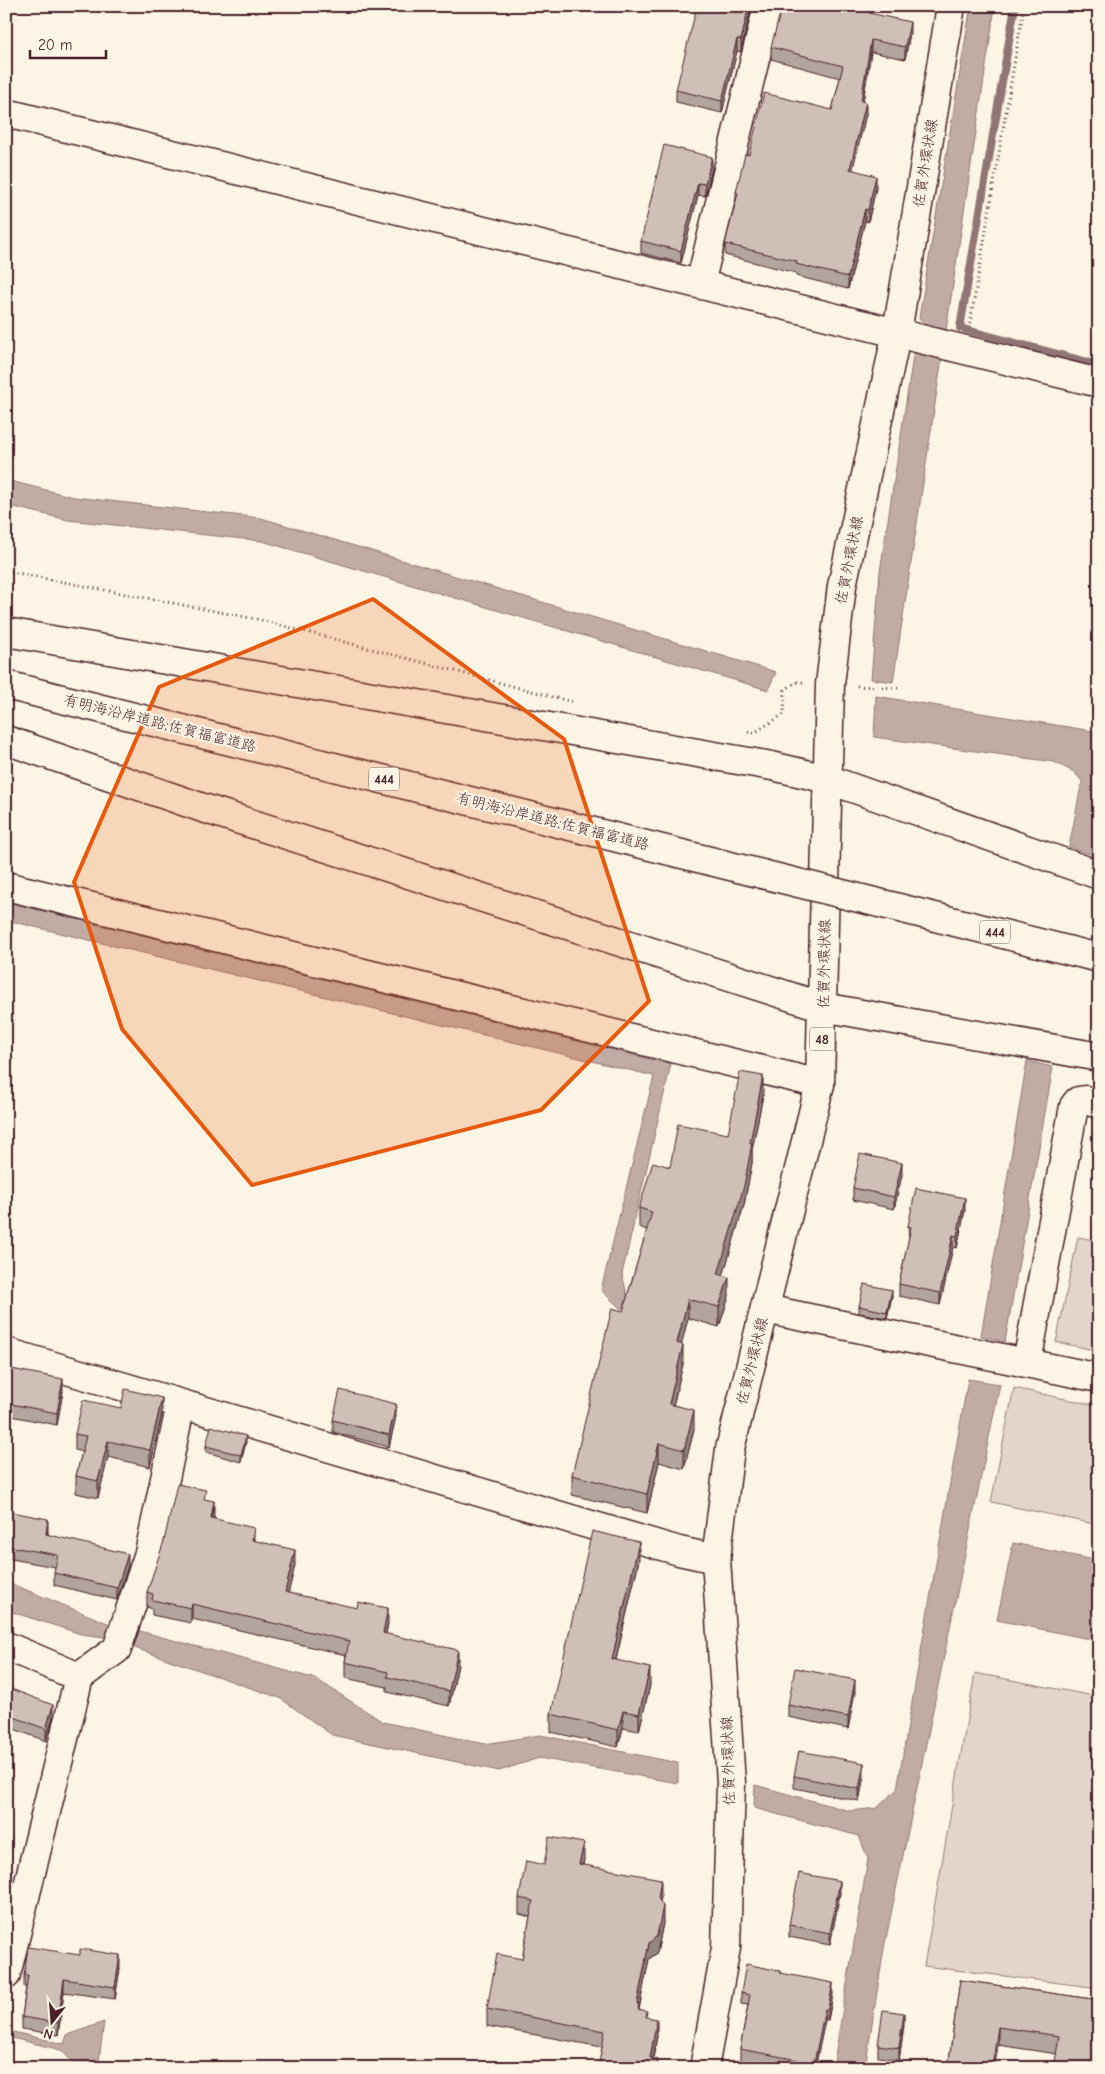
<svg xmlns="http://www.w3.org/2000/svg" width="1105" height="2074" font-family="'Comic Neue','Klee One',sans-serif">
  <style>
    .green { fill: #e2d5ca; stroke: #967a7a }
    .water { fill: #c0aca5; stroke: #917474 }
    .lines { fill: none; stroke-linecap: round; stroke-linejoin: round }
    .stream { stroke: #917474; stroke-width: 8 }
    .minor-casing { stroke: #4a1f2b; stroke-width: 31 }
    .major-casing { stroke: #4a1f2b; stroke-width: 31 }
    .highway-casing { stroke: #4a1f2b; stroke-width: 31 }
    .path { stroke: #4a1f2b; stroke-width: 3; stroke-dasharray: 1 4; stroke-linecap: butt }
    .minor { stroke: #fcf5e5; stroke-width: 28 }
    .major { stroke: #fcf5e5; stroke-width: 28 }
    .highway { stroke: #fcf5e5; stroke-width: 28 }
    .highway-bridge-casing { stroke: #4a1f2b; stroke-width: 31; stroke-linecap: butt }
    .highway-bridge { stroke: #fcf5e5; stroke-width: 28 }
    .wall { fill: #b2a59d; stroke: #4a1f2b }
    .shaded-wall { fill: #918680; stroke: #4a1f2b }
    .building { fill: #cfc0b7; stroke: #4a1f2b }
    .marked { fill: #e8590c; fill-opacity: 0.2; stroke: #e8590c; stroke-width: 4; stroke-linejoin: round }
    .labels { text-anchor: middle; stroke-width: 4.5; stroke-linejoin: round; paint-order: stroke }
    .shield { fill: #fcf5e5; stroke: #7f5f63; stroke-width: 1 }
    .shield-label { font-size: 14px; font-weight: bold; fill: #4a1f2b }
    .street-label { font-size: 15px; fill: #4a1f2b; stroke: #fcf5e5 }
  </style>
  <rect width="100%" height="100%" fill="#fcf5e5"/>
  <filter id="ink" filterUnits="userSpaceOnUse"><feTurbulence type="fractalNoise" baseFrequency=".02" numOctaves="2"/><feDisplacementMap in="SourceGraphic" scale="10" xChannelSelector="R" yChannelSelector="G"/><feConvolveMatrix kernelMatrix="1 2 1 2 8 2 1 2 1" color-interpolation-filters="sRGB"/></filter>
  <g filter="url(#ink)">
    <!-- green -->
    <path class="green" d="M1078,1237L1099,1241V1351L1056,1342Z
      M1014,1388L1099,1406V1525L991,1502Z
      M975,1673L1099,1697V1988L924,1966Z"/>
    <!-- water -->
    <path class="water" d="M971,6H995L893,682L871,679L880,572L914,350L920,346L925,325L919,318Z
      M6,480L74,497L261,518L776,672L768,690L262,541L68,520L6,505Z
      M876,696L1099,732V841L1096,856L1069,847L1082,781L1074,772L1054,762L874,737Z
      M6,902L671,1064L622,1274L629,1303L621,1309L601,1290L654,1076L6,920Z
      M1027,1061L1053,1067L1005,1342L981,1336Z
      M968,1379L1000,1384L884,1948L865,2068H833L868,1859L859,1836L754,1808L755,1785L850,1811L877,1808L897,1789Z
      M1013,1543L1099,1561V1641L997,1620Z
      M6,1580L14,1585L115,1626L112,1638L81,1634L6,1610Z
      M136,1630L316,1679L383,1722L485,1744L540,1735L678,1763V1783L539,1758L499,1771L332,1735L280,1698L129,1646Z
      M104,2022L98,2068H78L61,2050L12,2038L13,2032L64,2044L67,2035Z"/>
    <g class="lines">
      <!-- stream -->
      <path class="stream" d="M1015,6L960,328L1099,365"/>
      <defs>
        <path id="minor" d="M6,113L1099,383
          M700,284L768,6
          M6,886L820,1084
          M765,1309L1099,1378
          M6,1352L679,1551L716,1559
          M1027,1363L1074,1106L1078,1101L1085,1100L1099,1104
          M6,1646L79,1677
          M6,1975L79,1677L117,1649L149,1553L181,1404"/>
        <path id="major" d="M704,2068L726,1948L731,1783L716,1559L730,1449L820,1084L830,684L842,586L897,332L951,6"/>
        <path id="highway" d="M6,632L772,766L827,779L1099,875
          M6,685L762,874
          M6,740L203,808L823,1007L1099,1057
          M891,906L1099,958"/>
      </defs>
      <!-- minor casing -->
      <use href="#minor" class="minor-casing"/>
      <!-- major casing -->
      <use href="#major" class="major-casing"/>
      <!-- highway casing -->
      <use href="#highway" class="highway-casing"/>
      <!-- path -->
      <path class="path" d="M970,324L1024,6
        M6,571L261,620L573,702
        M857,686L899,688
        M748,732L754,733L784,714L785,690L796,682H803"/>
      <!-- minor -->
      <use href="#minor" class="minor"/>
      <!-- major -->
      <use href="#major" class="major"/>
      <!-- highway -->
      <use href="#highway" class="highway"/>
      <defs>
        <path id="highway-bridge" d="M762,874L891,906"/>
      </defs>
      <!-- highway-bridge casing -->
      <use href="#highway-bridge" class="highway-bridge-casing"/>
      <!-- highway-bridge -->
      <use href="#highway-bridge" class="highway-bridge"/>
    </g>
    <!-- wall -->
    <path class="wall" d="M750,6V13L741,52L737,51L722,113L676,102V90Z
      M871,6V14L910,33L905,59L871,52L863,101L866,114L852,170L876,188L868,222L865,221L848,289L796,276V273L725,255V244L736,203V192L749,155L832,110L840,78L771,59V47Z
      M712,169L705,196L698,195L681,263L641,253V241Z
      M763,1095L752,1150V1163L744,1205L723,1275L729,1296L719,1327L688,1318L681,1344L683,1364L673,1405L694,1429L684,1469L659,1462L647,1513L572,1495V1475L623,1311L647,1230L639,1227V1208L670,1167L728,1134Z
      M902,1175L894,1209L853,1200V1188Z
      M965,1210L957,1248L953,1247L940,1305L899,1296V1284L909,1238L908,1226Z
      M892,1296L887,1318L859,1313V1306Z
      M6,1368L63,1391L57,1425L6,1415Z
      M162,1414L150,1467L108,1457L98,1498L76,1493V1476L82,1452L75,1450V1434Z
      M396,1416L389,1447L333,1432V1420Z
      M246,1442L241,1462L206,1452V1446Z
      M206,1499L214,1516V1518L254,1540L295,1565L288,1593L388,1623L386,1634L458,1665L449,1706L387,1692V1687L345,1678V1662L346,1655L192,1619L191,1623L152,1615V1609L147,1607V1592Z
      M6,1511L48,1531V1535L128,1566L117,1600L54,1585V1573L55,1567L6,1558Z
      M639,1560L616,1660L650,1685L639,1731L623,1728L618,1747L551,1732V1714Z
      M6,1687L53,1717L46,1741L6,1726Z
      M855,1692L848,1729L788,1717V1705Z
      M794,1776H864L859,1801L794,1788Z
      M584,1860L583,1865L661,1896L660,1902L663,1923L657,1953L649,1959L639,2009L647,2017L657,2036L653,2059L658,2068L602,2047L487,2026V2009L522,1959L530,1917L519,1914V1898L544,1865Z
      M840,1893L830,1945L789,1937V1925Z
      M120,1968L115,1999L64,1992L58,2035L22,2029V2017L26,1987H24V1975Z
      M780,1973L833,1994L828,2020H825L815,2068H783L740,2060V2049L748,2005L741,2004V1993Z
      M960,1980L1099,2000V2068H1055L1057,2054L998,2045L994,2068H948Z
      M904,2025L899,2060L878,2057V2045Z"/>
    <!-- shaded-wall -->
    <path class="shaded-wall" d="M749,6H750V13L741,52V40Z
      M910,22V33L905,59V47Z
      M737,39V51L722,113V101Z
      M871,40V52L861,113V101Z
      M866,102V114L850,181V169Z
      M712,157V169L705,196V184Z
      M876,176V188L868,222V210Z
      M698,183V195L681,263V251Z
      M865,209V221L848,289V277Z
      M763,1076V1095L752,1150V1163L744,1205L718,1293V1274L750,1143Z
      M902,1163V1175L894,1209V1197Z
      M965,1198V1210L957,1248V1236Z
      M953,1235V1247L940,1305V1293Z
      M729,1277V1296L719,1327V1307Z
      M892,1290V1296L887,1318V1312Z
      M688,1299V1318L677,1363V1343Z
      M683,1345V1364L669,1423V1404Z
      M63,1379V1391L57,1425V1413Z
      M162,1398V1414L150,1467V1450Z
      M396,1404V1416L389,1447V1435Z
      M694,1410V1429L684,1469V1450Z
      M246,1436V1442L241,1462V1455Z
      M108,1441V1457L98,1498V1481Z
      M659,1443V1462L647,1513V1494Z
      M214,1501V1516L211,1533V1518Z
      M48,1519V1531L46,1546V1534Z
      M254,1528V1543L252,1540Z
      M639,1542V1560L612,1676V1659Z
      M295,1550V1565L285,1607V1592Z
      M128,1554V1566L117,1600V1588Z
      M192,1604V1619L191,1623V1608Z
      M388,1608V1623L383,1648V1633Z
      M458,1650V1665L449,1706V1691Z
      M650,1668V1685L639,1731V1714Z
      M855,1680V1692L848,1729V1717Z
      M53,1705V1717L46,1741V1729Z
      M623,1711V1728L618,1747V1730Z
      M864,1763V1776L859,1801V1789Z
      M584,1843V1860L579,1881V1864Z
      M661,1879V1896L658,1914V1898Z
      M840,1881V1893L830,1945V1933Z
      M663,1906V1923L657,1953L649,1959L639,2009V2021L637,2004L649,1943Z
      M120,1955V1968L115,1999V1987Z
      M64,1979V1992L58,2035V2023Z
      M833,1983V1994L828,2020V2009Z
      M825,2009V2020L815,2068H814V2063Z
      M904,2013V2025L899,2060V2048Z
      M657,2019V2036L651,2068L650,2058Z
      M998,2027V2045L994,2068H992Z"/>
    <!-- building -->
    <path class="building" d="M697,6H749L741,40L737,39L722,101L676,90Z
      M782,6H870L869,13L910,22L905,47L871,40L861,101L866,102L850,169L876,176L868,210L865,209L848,277L796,264L797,261L725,244L738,193L736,192L745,154L749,155L764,93L832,110L843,66L771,47Z
      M664,145L712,157L705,184L698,183L681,251L641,241Z
      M740,1072L763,1076L750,1143H752L744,1186L718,1274L729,1277L719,1307L688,1299L677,1343L683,1345L669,1404L694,1410L684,1450L659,1443L647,1494L572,1475L612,1308L623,1311L652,1212L639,1208L653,1162L670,1167L678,1124L728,1134Z
      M860,1154L902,1163L894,1197L853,1188Z
      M916,1188L965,1198L957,1236L953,1235L940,1293L899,1284L911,1227L908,1226Z
      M864,1284L892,1290L887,1312L859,1306Z
      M6,1368L63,1379L57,1413L6,1403Z
      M125,1389L162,1398L150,1450L108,1441L98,1481L76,1476L86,1436L75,1434L83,1400L121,1408Z
      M340,1390L396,1404L389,1435L333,1420Z
      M211,1426L246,1436L241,1455L206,1446Z
      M177,1484L206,1490L204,1499L214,1501L211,1518L254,1528L252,1540L295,1550L285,1592L357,1608L358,1602L388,1608L383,1633L458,1650L449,1691L387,1677L388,1672L345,1662L349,1641L192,1604L191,1608L152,1600L153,1594L147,1592L164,1541Z
      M6,1511L48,1519L46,1534L128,1554L117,1588L54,1573L58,1555L6,1546Z
      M592,1531L639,1542L612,1659L650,1668L639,1714L623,1711L618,1730L551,1714Z
      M795,1668L855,1680L848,1717L788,1705Z
      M6,1687L53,1705L46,1729L6,1714Z
      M799,1751L864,1763L859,1789L794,1776Z
      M549,1837L584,1843L579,1864L661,1879L658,1898L663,1906L657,1936L649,1943L637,2004H639L638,2009L647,2011L646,2017L657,2019L650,2058L658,2060L657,2068H598L605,2031L487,2009L497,1954L522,1959L533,1901L519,1898L526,1861L544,1865Z
      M799,1873L840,1881L830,1933L789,1925Z
      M28,1947L80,1955V1949L120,1955L115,1987L64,1979L58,2023L22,2017L28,1975H24Z
      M746,1964L780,1971V1973L833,1983L828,2009H825L814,2063L740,2049L750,1995L741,1993Z
      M960,1980L1099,2000V2068H1075V2065L1055,2062L1059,2036L998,2027L992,2068H948Z
      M883,2010L904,2013L899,2048L878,2045Z"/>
  </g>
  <!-- marked area -->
  <path class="marked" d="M373,599L564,739L649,1001L541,1110L252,1185L122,1029L74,882L159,687Z"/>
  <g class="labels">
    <!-- shield labels -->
    <g class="shield">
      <rect x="369" y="767.5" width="30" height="23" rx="4"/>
      <rect x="980" y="920.5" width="30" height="23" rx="4"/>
      <rect x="809.5" y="1027.5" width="25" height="23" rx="4"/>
    </g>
    <g class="shield-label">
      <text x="384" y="784">444</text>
      <text x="995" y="937">444</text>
      <text x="822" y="1044">48</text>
    </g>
    <!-- street labels -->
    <g class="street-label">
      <text transform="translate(925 163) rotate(-81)" y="5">佐賀外環状線</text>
      <text transform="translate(849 560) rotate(-79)" y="5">佐賀外環状線</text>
      <text transform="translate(160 723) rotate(14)" y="5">有明海沿岸道路;佐賀福富道路</text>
      <text transform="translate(553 821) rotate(14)" y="5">有明海沿岸道路;佐賀福富道路</text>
      <text transform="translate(824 964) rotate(-89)" y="5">佐賀外環状線</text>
      <text transform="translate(752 1361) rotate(-76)" y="5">佐賀外環状線</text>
      <text transform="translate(728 1761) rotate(-92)" y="5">佐賀外環状線</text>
    </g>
  </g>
  <!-- margin -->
  <rect width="1105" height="2074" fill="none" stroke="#fcf5e5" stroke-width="25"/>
  <rect x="12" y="12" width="1080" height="2049" fill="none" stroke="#4a1f2b" stroke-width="2" filter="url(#ink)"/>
  <!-- north arrow -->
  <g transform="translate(52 2022) rotate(197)" stroke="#fcf5e5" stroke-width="4" paint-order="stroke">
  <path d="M0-4L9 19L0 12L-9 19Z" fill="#4a1f2b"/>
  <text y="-8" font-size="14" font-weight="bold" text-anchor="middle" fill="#4a1f2b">N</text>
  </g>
  <!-- scale -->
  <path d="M30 50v8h76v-8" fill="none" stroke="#4a1f2b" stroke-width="2.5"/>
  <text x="38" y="50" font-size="15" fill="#4a1f2b" stroke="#fcf5e5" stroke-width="4" paint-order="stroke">20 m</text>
</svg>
